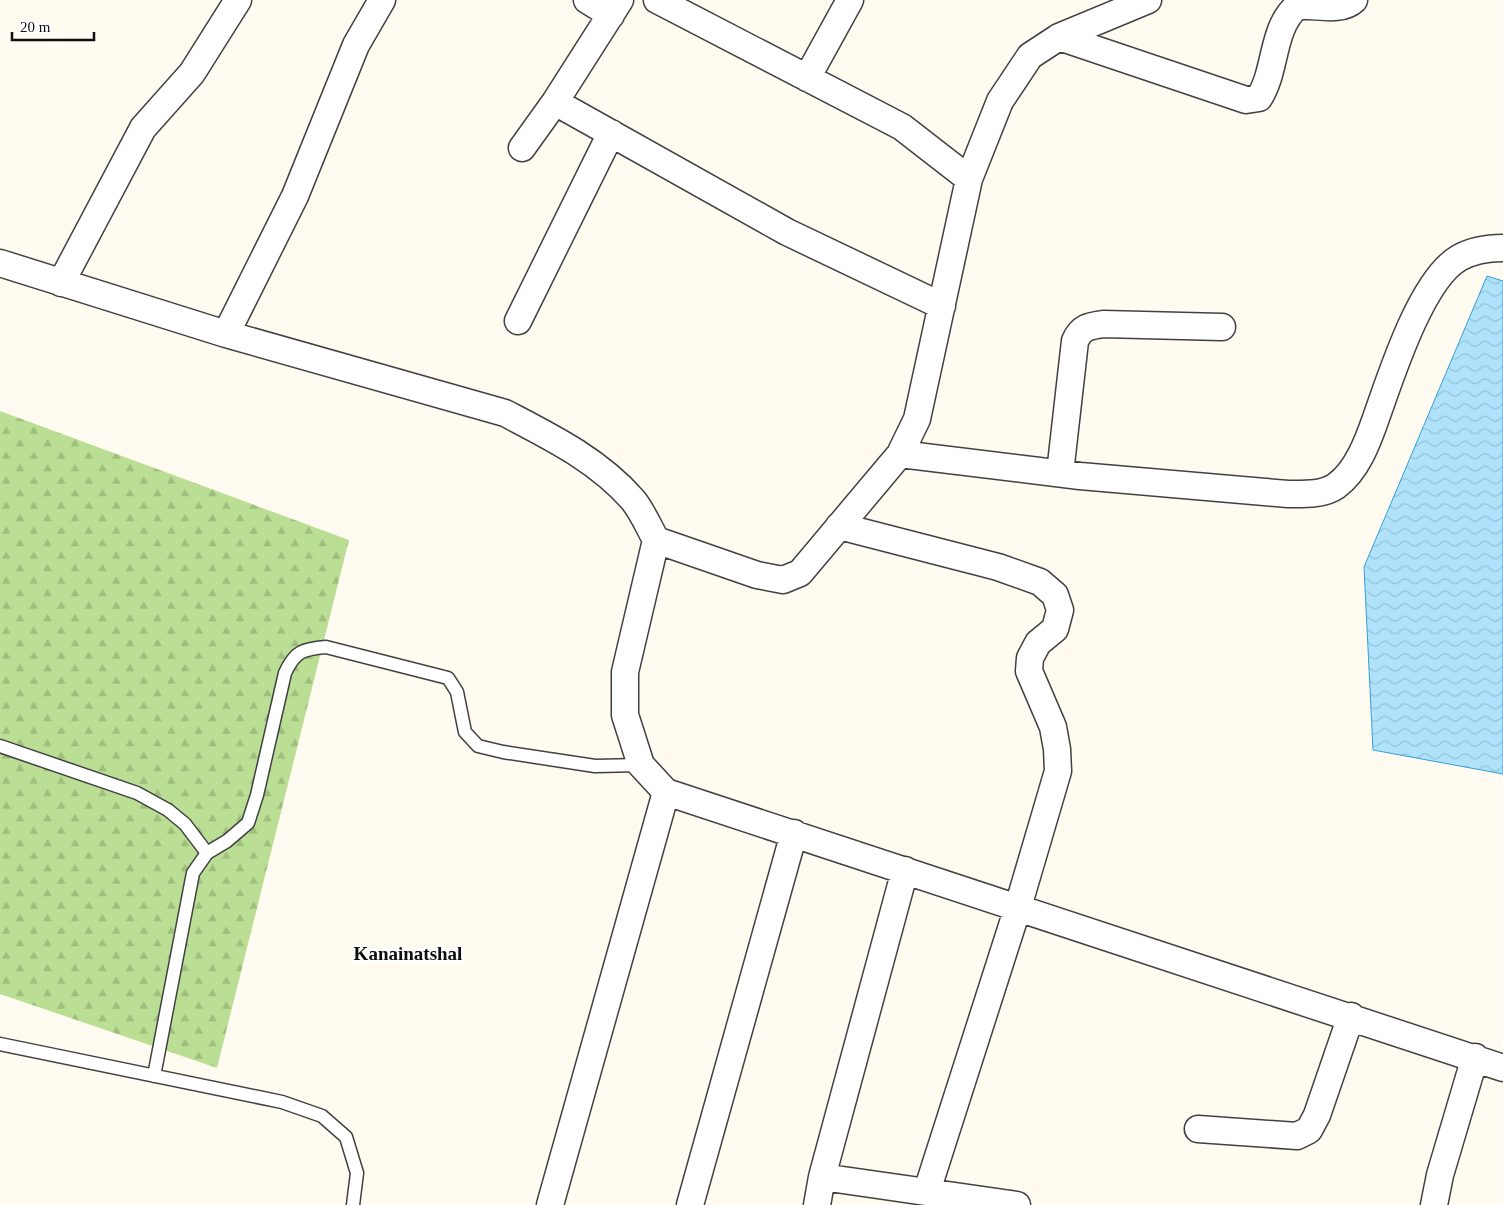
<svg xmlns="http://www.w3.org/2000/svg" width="1503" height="1205" font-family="Georgia,serif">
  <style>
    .forest { fill: url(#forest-firs) }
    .water { fill: url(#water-waves); stroke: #329fd7 }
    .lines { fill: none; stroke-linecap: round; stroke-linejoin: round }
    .service-casing { stroke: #414141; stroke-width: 15 }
    .minor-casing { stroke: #414141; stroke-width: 29 }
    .service { stroke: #fff; stroke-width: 12 }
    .minor { stroke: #fff; stroke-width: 26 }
    .labels { text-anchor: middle; stroke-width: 5; stroke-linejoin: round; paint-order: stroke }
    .district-label { font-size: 19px; font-weight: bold; fill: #0e0e0e; stroke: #fff }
  </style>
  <defs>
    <pattern id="forest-firs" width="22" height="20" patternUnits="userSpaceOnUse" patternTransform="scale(1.25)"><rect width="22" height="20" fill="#badf94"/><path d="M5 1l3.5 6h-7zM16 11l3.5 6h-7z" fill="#9fbe7e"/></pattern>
    <pattern id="water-waves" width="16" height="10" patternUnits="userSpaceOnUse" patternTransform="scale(1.25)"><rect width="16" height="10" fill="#b0e3fb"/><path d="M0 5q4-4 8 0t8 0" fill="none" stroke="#96c2d6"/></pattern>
  </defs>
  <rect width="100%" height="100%" fill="#fffbf0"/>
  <!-- forest -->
  <path class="forest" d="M0,411L349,540L217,1068L0,994Z"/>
  <!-- water -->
  <path class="water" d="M1487,276L1503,281V774L1373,750L1364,567Z"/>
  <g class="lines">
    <defs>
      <path id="service" d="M0,746L137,793L168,810L185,824L207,853
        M0,1044L282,1102L322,1116L346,1137L357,1173L353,1205
        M154,1076L193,873L207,853L227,841L248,823L257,795L285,673C295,651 303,649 326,647L448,678L457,692L465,732L478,746L503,752L595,766L641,765"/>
      <path id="minor" d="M587,0L611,15
        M657,0L902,127L969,179
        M1059,37L1246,100L1259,98C1277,70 1271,29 1297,6C1314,4 1340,13 1354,0
        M807,78L850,0
        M555,102L787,232L942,306
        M522,148L555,102L620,0
        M0,263L226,334L505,413C551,437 598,460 633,500C642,511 649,527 656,540L625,672V715L641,765L666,792L1503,1068
        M61,283L143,128L192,73L238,0
        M518,321L611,133
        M226,334L295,196L356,45L382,0
        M900,454L1080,476L1288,494C1304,494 1323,495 1336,486C1357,471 1368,441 1376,418C1391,376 1421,280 1459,258C1473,250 1487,248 1503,248
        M1060,473L1075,341C1081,327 1089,326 1103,324L1222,327
        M839,526L998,567L1040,582L1055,595L1060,610L1055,629L1038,643L1030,658L1029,671L1053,727L1057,749L1058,771L1018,907L927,1191
        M656,540L757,575L783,580L800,573L900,454L917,419L969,179L1000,101L1030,56L1059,37L1148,0
        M1198,1129L1297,1136L1309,1130L1317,1115L1351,1016
        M822,1177L1017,1205
        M550,1205L666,792
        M690,1205L794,833
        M817,1205L822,1177L905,870
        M1434,1205L1440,1175L1475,1057"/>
    </defs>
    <!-- service casing -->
    <use href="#service" class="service-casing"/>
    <!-- minor casing -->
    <use href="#minor" class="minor-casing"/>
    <!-- service -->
    <use href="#service" class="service"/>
    <!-- minor -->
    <use href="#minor" class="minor"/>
  </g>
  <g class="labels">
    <!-- district labels -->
    <g class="district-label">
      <text x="408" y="960">Kanainatshal</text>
    </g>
  </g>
  <!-- scale -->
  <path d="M12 32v8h82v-8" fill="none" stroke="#0e0e0e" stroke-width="2.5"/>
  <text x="20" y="32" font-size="15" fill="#0e0e0e" stroke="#ffffff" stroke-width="4" paint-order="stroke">20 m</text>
</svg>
